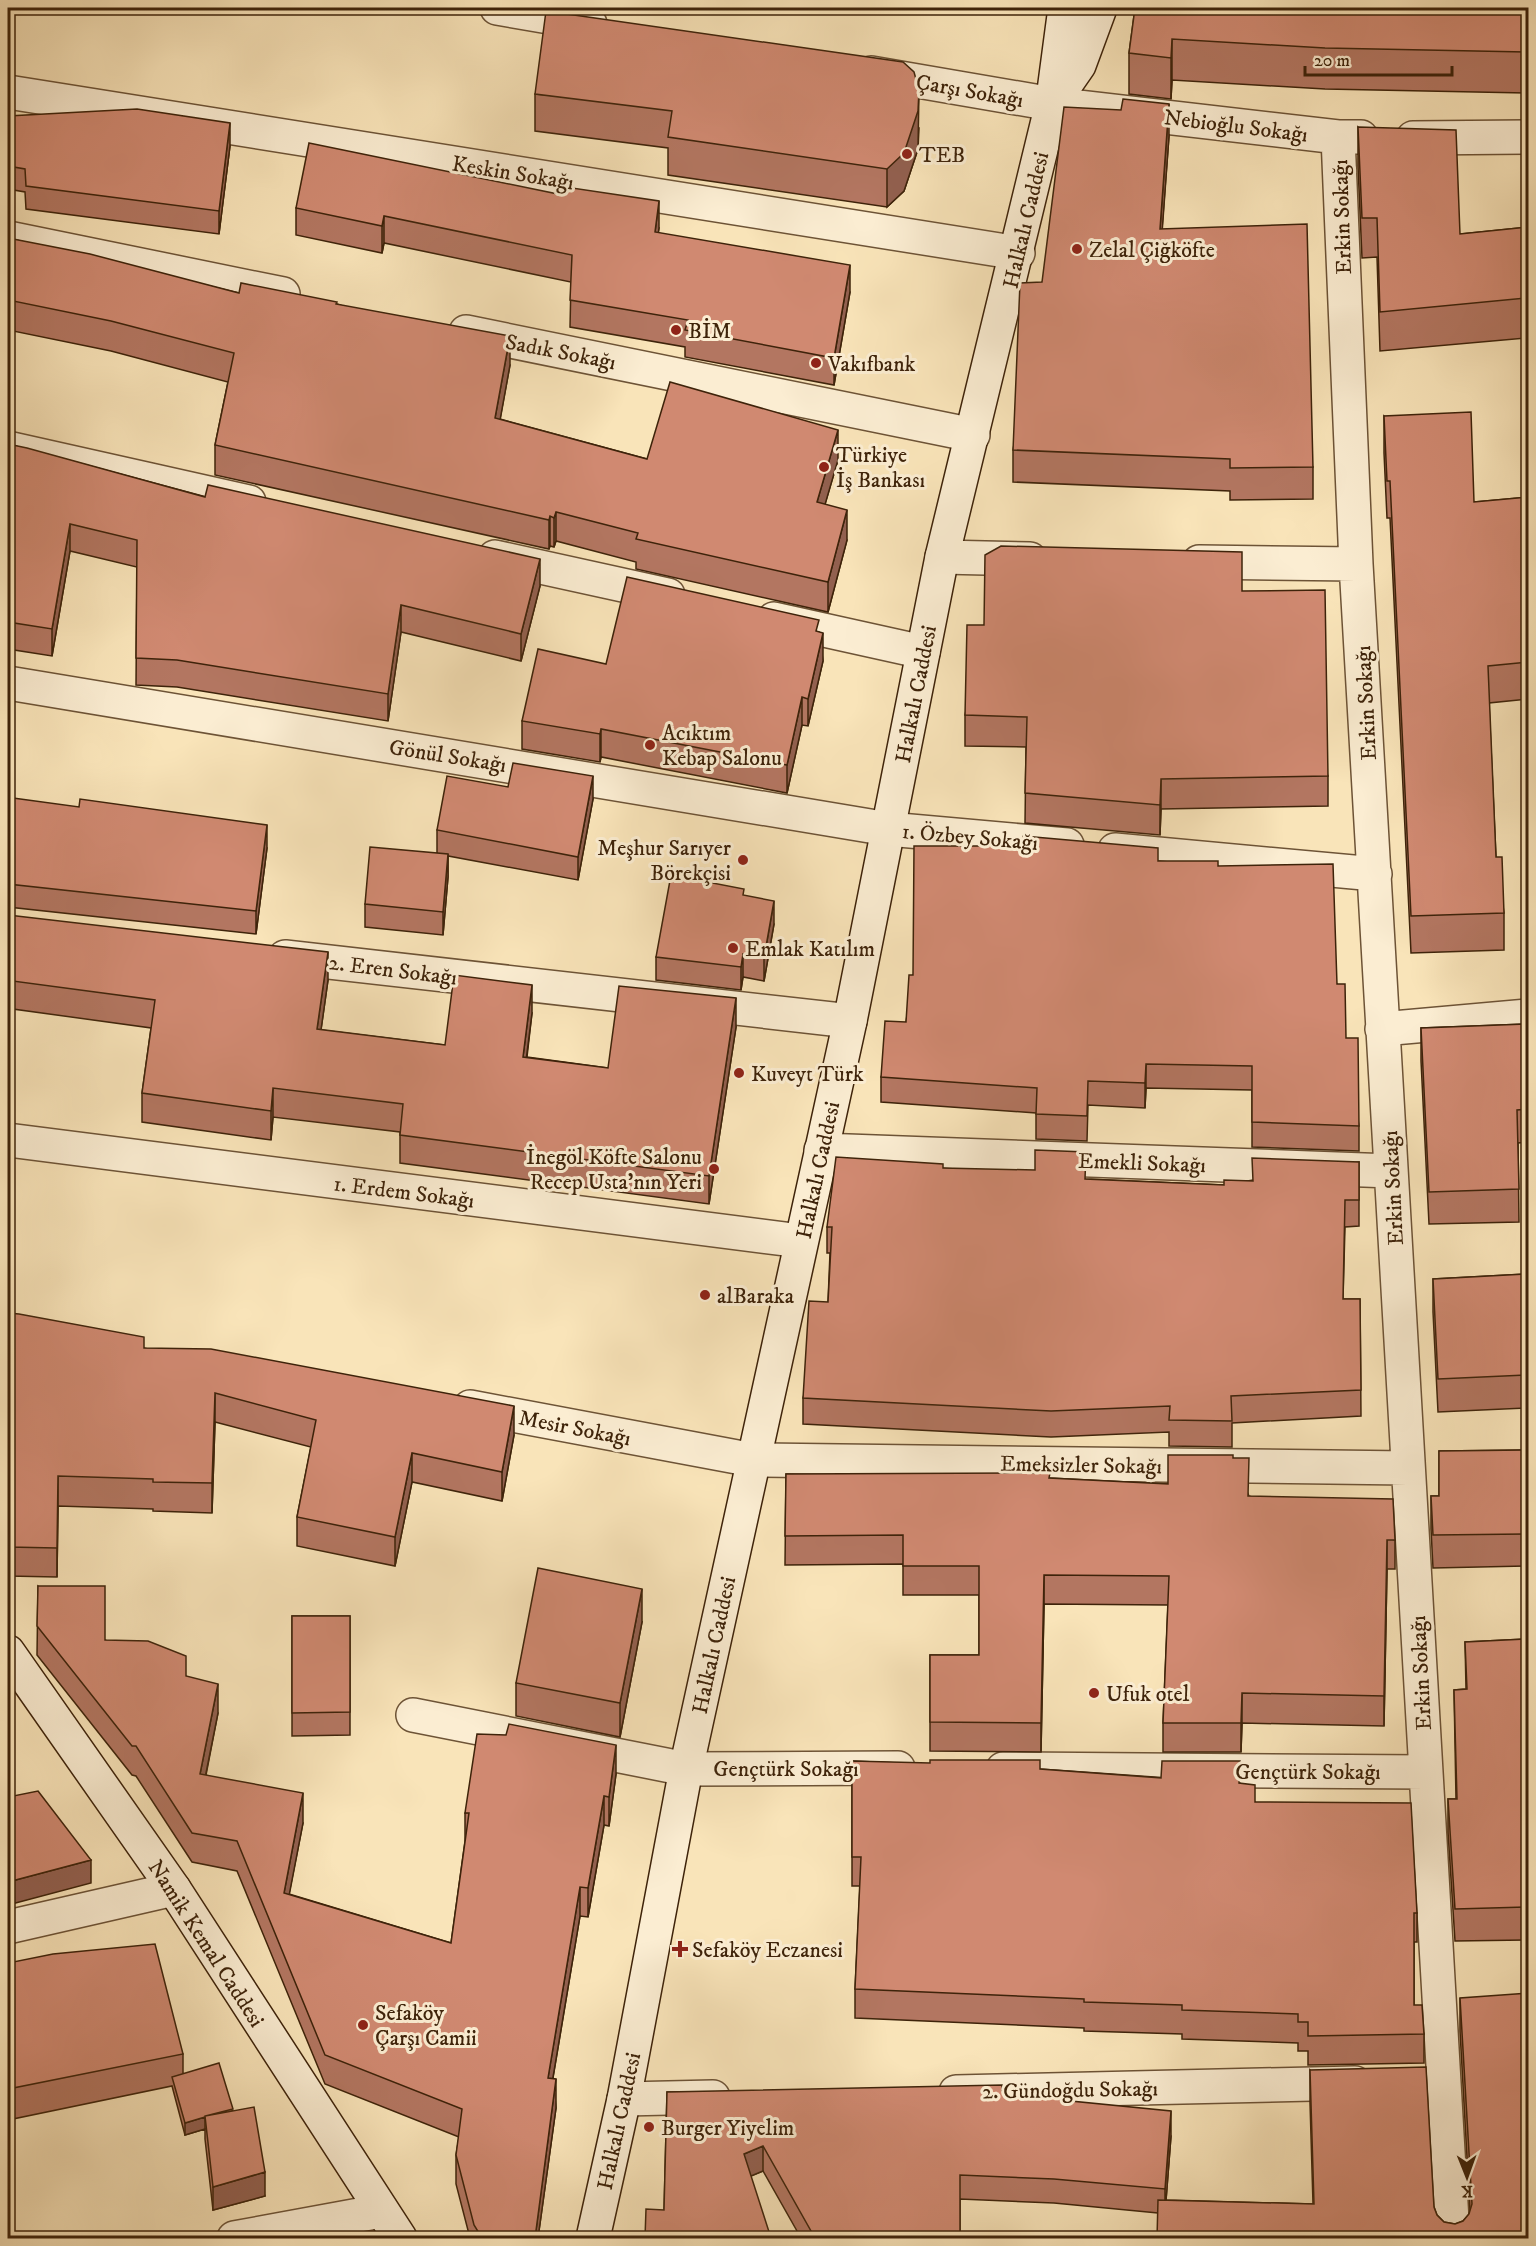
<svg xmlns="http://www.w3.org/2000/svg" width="1536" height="2246" font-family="'IM FELL DW Pica',serif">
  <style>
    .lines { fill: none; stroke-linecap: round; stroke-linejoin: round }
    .minor-casing { stroke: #6d5336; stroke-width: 36 }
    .secondary-casing { stroke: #3e230a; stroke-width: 36 }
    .minor { stroke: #fbedd2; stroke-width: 33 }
    .secondary { stroke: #fbedd2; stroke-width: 33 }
    .wall { fill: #b37661; stroke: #3e230a; stroke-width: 1.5 }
    .shaded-wall { fill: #92604f; stroke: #3e230a; stroke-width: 1.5 }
    .building { fill: #d08971; stroke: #3e230a; stroke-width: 1.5 }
    .poi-dot { fill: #8f2418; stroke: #fbedd2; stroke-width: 2 }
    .labels { text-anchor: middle; stroke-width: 6; stroke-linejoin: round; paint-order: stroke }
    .street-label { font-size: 22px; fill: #3e230a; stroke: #fbedd2 }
    .poi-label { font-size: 22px; fill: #3e230a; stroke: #fbedd2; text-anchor: start }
  </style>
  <rect width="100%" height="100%" fill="#f9e4b9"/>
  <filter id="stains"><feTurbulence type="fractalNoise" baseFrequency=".00333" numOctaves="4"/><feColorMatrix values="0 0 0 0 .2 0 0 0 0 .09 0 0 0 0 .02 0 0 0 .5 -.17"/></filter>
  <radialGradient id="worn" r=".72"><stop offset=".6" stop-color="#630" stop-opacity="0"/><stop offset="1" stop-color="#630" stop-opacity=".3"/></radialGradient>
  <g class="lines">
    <defs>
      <path id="minor" d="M497,8L590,24
        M871,73L1052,104L1338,137H1361
        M8,92L1018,253
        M1338,137L1356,564L1453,2238
        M1413,138L1528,137
        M8,238L283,294
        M466,332L973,435
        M8,448L249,502
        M495,557L668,595
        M942,557L1030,559
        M1199,562L1356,564
        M774,619L923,652
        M8,683L888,829L1067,845
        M1115,850L1375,874
        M285,957L850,1021
        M1382,1029L1528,1016
        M8,1140L801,1241
        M821,1150L1391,1171
        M470,1407L753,1460L1408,1468
        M413,1715L686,1769L898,1768
        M1003,1769L1426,1772
        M8,1927L174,1889
        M956,2092L1355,2083
        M624,2099L713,2097
        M234,2238L381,2211"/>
      <path id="secondary" d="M1054,91L1065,8
        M8,1652L174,1889L400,2238
        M593,2238L624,2099L686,1769L850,1021L942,557L1052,104L1079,65L1100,8"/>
    </defs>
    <!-- minor casing -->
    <use href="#minor" class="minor-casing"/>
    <!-- secondary casing -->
    <use href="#secondary" class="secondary-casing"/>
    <!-- minor -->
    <use href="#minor" class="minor"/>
    <!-- secondary -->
    <use href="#secondary" class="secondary"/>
  </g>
  <!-- wall -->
  <path class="wall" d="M1135,8H1528V93L1325,89L1172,80L1171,99L1129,94V53Z
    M535,94L919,128L918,149L904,191L887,207L668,175V148L535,131Z
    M8,116L230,146L219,234L26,209L25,192L8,189Z
    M1358,127L1460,234L1528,227V358L1527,338L1380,351L1377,257L1362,258L1358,166Z
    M1169,136L1162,229L1313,467V499L1230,500V491L1013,482V450L1042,282Z
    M296,208L659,228L658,233L850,292L834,385L685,357V347L570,327L571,282L384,243L382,253L296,235Z
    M8,238L239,293L337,304L510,365L500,419L647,459L838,460L825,504L847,540L828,612L636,569V562L556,541L554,547L550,546L549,549L215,475V445L228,382L111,351L8,330Z
    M1384,416L1474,502L1528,497V699L1489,703L1496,857L1504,913V950L1411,953L1390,518H1387L1384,453Z
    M8,444L540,586L521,661L401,632L388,721L177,687L136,685L137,567L70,551L52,656L8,649Z
    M1242,591L1328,776V806L1161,809L1160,835L1025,823L1026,747L965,746V715L984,625Z
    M819,632L823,661L808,726L802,725L787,793L601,757L600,762L522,749V721L606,664Z
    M508,787L593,799L578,880L448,856V877L443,935L365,927V904L437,853V830Z
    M8,837L267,848L256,934L8,907Z
    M1158,861L1218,866L1337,984L1359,1126V1151L1252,1147V1090L1146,1088L1145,1108L1088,1105L1087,1141L1036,1139V1113L881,1102V1077L906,1022L913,975Z
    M744,896L774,924L764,981L743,977L741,990L656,980V957Z
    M8,915L328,980L321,1030L445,1045L532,1013L527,1057L608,1068L736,1027L709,1204L400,1163V1132L273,1117L271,1140L142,1122V1093L151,1028L13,1009Z
    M1528,1024V1142L1518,1143L1519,1222L1429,1224L1421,1061V1028Z
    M1359,1162V1226L1345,1227L1343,1299H1360L1361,1416L1232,1423V1447L1169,1446V1432L1051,1437L803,1424V1398L828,1302L830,1253H827V1227L943,1168L1086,1179L1224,1185Z
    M1528,1274V1408L1438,1412L1433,1312V1279Z
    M8,1313L144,1348L514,1435L502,1501L412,1482L395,1566L297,1546V1517L311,1447L215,1422L212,1513L153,1511V1509L58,1506L57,1577L8,1576Z
    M1528,1450V1566L1433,1568L1431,1529V1496H1439V1451Z
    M1233,1458L1249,1496L1395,1540V1569H1387L1384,1726L1242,1723L1241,1752H1163V1723L1168,1605L1044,1604L1041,1752L930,1751V1655H979V1595H903V1564L785,1565L786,1474L1050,1478L1168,1484Z
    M38,1586L105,1640L186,1676L218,1713L206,1775L303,1823L289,1894L451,1943L465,1841V1813L616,1774L609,1826L604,1825L588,1917L580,1916L553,2078L556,2108L538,2238H470L456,2184V2155L459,2137L325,2084L237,1871L192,1862L136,1776L132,1775L37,1655Z
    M292,1616H350V1735L292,1736Z
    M642,1622L620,1737L516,1716V1683Z
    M1528,1639V1940L1455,1941L1448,1832V1799H1456L1454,1690L1466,1689L1465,1642Z
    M852,1761L1040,1769L1240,1783L1255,1802L1417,1913V1942H1414V2005L1424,2034V2063L1308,2065V2051H1298V2043L1182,2039V2034L1084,2031V2028L855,2018V1989L860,1886H852Z
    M8,1963L183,2054V2073L233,2111L265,2196L213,2210L205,2139V2129L185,2135L172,2086L8,2120Z
    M1460,1998L1528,2238L1158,2213L1054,2203L960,2199V2238H801L763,2171L664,2210L667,2092L1002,2091L1062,2100L1171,2136L1166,2200L1313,2204L1310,2103V2070L1434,2207L1437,2215L1444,2222L1455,2224L1463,2221L1469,2214L1470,2211L1460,2031Z"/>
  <!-- shaded-wall -->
  <path class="shaded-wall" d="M1172,39V80L1171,99V58Z
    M919,90L918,149L904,191L887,207V169Z
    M1169,104V136L1160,261V229Z
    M230,123V146L219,234V211Z
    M659,201V228L655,259V232Z
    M384,216V243L382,253V226Z
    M850,265V292L834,385V358Z
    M510,336V365L495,448V418Z
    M838,430V460L817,532V502Z
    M847,510V540L828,612V582Z
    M556,512V541L554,547V518Z
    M550,516V546L549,549V520Z
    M70,524V551L52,656V629Z
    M540,559V586L521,661V634Z
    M401,605V632L388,721V694Z
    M823,633V661L808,726V699Z
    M802,697V725L787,793V765Z
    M601,729V757L600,762V734Z
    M593,776V799L578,880V857Z
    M1161,779V809L1160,835V805Z
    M267,825V848L256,934V911Z
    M448,854V877L443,935V912Z
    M774,901V924L764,981V958Z
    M328,952V980L317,1058V1029Z
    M743,954V977L741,990V967Z
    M13,981V1009L8,1053V1024Z
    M532,985V1013L523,1085V1057Z
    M736,998V1027L709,1204V1176Z
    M1146,1064V1088L1145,1108V1083Z
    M273,1088V1117L271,1140V1111Z
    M215,1393V1422L212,1513V1483Z
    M514,1406V1435L502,1501V1472Z
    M412,1453V1482L395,1566V1537Z
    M58,1476V1506L57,1577V1548Z
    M1387,1540V1569L1384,1726V1696Z
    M1044,1575V1604L1041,1752V1723Z
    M642,1589V1622L620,1737V1703Z
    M218,1684V1713L200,1803V1774Z
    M1242,1693V1723L1241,1752V1723Z
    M616,1745V1774L609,1826V1797Z
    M303,1793V1823L284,1922V1893Z
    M604,1796V1825L588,1917V1888Z
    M91,1860V1883L8,1905V1882Z
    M580,1887V1916L548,2107V2078Z
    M556,2079V2108L538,2238H535Z
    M1171,2111V2136L1165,2214V2189Z
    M205,2117V2129L185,2135V2123Z
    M763,2146V2171L744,2179V2154Z
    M265,2172V2196L213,2210V2187Z"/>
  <!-- building -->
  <path class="building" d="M1135,8H1528V52L1325,48L1172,39L1171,58L1129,53Z
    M546,11L903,62L914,72L919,90L918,111L904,153L887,169L668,137L672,111L535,94Z
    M1123,99L1169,104L1160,229L1307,224L1313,467L1230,468V459L1013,450L1020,283L1042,282L1064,107L1121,110Z
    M137,109L230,123L219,211L26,186L25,169L8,166V116Z
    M1358,127L1456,130L1460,234L1528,227V319L1527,298L1380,312L1377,218H1362Z
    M309,143L558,194L559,186L659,201L655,232L850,265L834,358L685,330L688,320L570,300L572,255L384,216L382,226L296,208Z
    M8,238L90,254L239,293L241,283L337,302L336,304L510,336L495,418L647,459L670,382L838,430L817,502L847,510L828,582L636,539L638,533L556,512L554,518L550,516L549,520L215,445L234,353L111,321L8,300Z
    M1471,412L1474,502L1528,497V662L1488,666L1496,857H1502L1504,913L1411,916L1390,481H1387L1384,416Z
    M8,444L27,448L205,497L208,485L540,559L521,634L401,605L388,694L177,660L136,658L137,540L70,524L52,629L8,622Z
    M1001,546L1242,552V591L1325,590L1328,776L1161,779L1160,805L1025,793L1027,717L965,715L967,625H984L985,555Z
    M627,577L819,620L816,631L823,633L808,699L802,697L787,765L601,729L600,734L522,721L538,649L606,664Z
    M513,763L593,776L578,857L437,830L447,776L508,787Z
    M13,798L79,807L80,799L267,825L256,911L8,884V837Z
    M1023,836L1158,848V861H1218V866L1333,864L1337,984H1345L1346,1038H1358L1359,1126L1252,1122V1066L1146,1064L1145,1083L1088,1081L1087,1116L1036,1114L1037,1088L881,1077L885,1021L906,1022L909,975H913L914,846H1023Z
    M370,847L448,854L443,912L365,904Z
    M671,875L744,889L743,895L774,901L764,958L743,954L741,967L656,957Z
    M8,915L328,952L317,1029L445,1045L454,975L532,985L523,1057L608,1068L619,986L736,998L709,1176L400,1135L403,1104L273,1088L271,1111L142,1093L155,1000L13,981L8,1024Z
    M1528,1024V1109L1517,1110L1519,1189L1429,1192L1421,1028Z
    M1035,1150L1086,1152L1085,1179L1224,1185V1180L1253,1181L1252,1158L1359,1162V1200H1345L1343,1299H1360L1361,1390L1231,1396L1232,1421L1169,1420L1170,1406L1051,1411L803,1398L809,1301L828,1302L832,1227H827L836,1157L943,1164V1168L1035,1170Z
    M1528,1274V1375L1438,1379L1433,1279Z
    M8,1313L19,1314L144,1337V1348L211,1349L514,1406L502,1472L412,1453L395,1537L297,1517L316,1420L215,1393L212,1483L153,1482V1479L58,1476L57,1548L8,1547Z
    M1528,1450V1534L1433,1535L1431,1496H1439V1451Z
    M1168,1455H1233V1458H1249L1248,1496L1393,1499L1395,1540H1387L1384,1696L1242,1693L1241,1723H1163L1169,1576L1044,1575L1041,1723L930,1722V1655H979V1566H903V1535L785,1536L786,1474L1050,1473L1049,1478L1168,1484Z
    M538,1568L642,1589L620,1703L516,1683Z
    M38,1586H105V1640L148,1641L186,1656V1676L218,1684L200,1774L303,1793L284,1893L451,1943L469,1813H465L477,1734L506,1735L509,1724L616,1745L609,1797L604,1796L588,1888L580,1887L548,2078L556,2079L535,2238H482L474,2225L456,2155L462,2109L325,2055L237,1841L192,1833L136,1746H132L37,1626Z
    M292,1616H350V1712L292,1713Z
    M1528,1639V1907L1455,1909L1448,1799H1457L1454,1690L1467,1689L1465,1642Z
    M930,1760H1040V1769L1161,1778L1162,1761H1240L1239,1783L1255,1785V1802L1411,1803L1417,1913H1414V2005H1422L1424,2034L1308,2036V2022H1298V2014L1182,2010V2005L1084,2002V1999L855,1989L861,1857H852V1761L930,1763Z
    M38,1791L91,1860L8,1882V1797Z
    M155,1944L183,2054L8,2089V1963L53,1954Z
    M1528,1993V2238H1157L1158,2200L1314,2204L1310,2070L1426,2067L1434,2207L1437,2215L1444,2222L1455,2224L1463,2221L1469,2214L1472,2204L1460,1998Z
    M219,2063L233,2109L205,2116V2117L185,2123L172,2077Z
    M1002,2085V2091L1062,2096L1061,2100L1171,2111L1165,2189L1054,2179L960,2175V2238H815L763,2146L744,2154L771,2238H645L646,2209L664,2210L667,2092Z
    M254,2107L265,2172L213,2187L205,2116Z"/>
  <!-- markers -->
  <g class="poi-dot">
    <circle cx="907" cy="154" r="6"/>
    <circle cx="1077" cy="249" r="6"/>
    <circle cx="676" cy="330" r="6"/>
    <circle cx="816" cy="363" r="6"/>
    <circle cx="824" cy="467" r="6"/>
    <circle cx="650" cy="745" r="6"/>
    <circle cx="743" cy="860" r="6"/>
    <circle cx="733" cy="948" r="6"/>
    <circle cx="739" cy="1073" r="6"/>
    <circle cx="714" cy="1169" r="6"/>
    <circle cx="705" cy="1295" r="6"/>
    <circle cx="1094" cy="1693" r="6"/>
    <path d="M677 1940h6v6h6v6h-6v6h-6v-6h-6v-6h6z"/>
    <circle cx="363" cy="2025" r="6"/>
    <circle cx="649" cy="2127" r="6"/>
  </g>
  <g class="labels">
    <!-- street labels -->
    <g class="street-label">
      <text transform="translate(970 90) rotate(10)" y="8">Çarşı Sokağı</text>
      <text transform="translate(1236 125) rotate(7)" y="8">Nebioğlu Sokağı</text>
      <text transform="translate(513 172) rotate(9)" y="8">Keskin Sokağı</text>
      <text transform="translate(1341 217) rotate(-92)" y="8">Erkin Sokağı</text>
      <text transform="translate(1025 220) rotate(-77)" y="8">Halkalı Caddesi</text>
      <text transform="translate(561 351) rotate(11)" y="8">Sadık Sokağı</text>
      <text transform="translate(915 694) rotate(-79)" y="8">Halkalı Caddesi</text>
      <text transform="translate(1365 703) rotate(-93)" y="8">Erkin Sokağı</text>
      <text transform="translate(448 755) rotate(9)" y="8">Gönül Sokağı</text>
      <text transform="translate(970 836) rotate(5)" y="8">1. Özbey Sokağı</text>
      <text transform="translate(393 969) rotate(7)" y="8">2. Eren Sokağı</text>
      <text transform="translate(1142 1162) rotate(2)" y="8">Emekli Sokağı</text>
      <text transform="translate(817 1170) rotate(-78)" y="8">Halkalı Caddesi</text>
      <text transform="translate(1392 1188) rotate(-93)" y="8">Erkin Sokağı</text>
      <text transform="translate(404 1191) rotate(7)" y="8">1. Erdem Sokağı</text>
      <text transform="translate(575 1427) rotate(11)" y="8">Mesir Sokağı</text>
      <text transform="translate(1081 1464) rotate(1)" y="8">Emeksizler Sokağı</text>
      <text transform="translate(713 1645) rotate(-78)" y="8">Halkalı Caddesi</text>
      <text transform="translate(1420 1673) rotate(-93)" y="8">Erkin Sokağı</text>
      <text x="786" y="1776">Gençtürk Sokağı</text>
      <text x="1308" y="1779">Gençtürk Sokağı</text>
      <text transform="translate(207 1943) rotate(57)" y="8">Namik Kemal Caddesi</text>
      <text transform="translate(1070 2089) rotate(-1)" y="8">2. Gündoğdu Sokağı</text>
      <text transform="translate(618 2121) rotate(-78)" y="8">Halkalı Caddesi</text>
    </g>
    <!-- poi labels -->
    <g class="poi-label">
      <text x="919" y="162">TEB</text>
      <text x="1089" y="257">Zelal Çiğköfte</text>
      <text x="688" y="338">BİM</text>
      <text x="828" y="371">Vakıfbank</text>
      <text x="836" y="462">Türkiye<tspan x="836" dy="25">İş Bankası</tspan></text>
      <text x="662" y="740">Acıktım<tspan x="662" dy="25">Kebap Salonu</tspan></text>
      <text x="731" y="855" text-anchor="end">Meşhur Sarıyer<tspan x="731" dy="25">Börekçisi</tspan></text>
      <text x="745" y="956">Emlak Katılım</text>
      <text x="751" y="1081">Kuveyt Türk</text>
      <text x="702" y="1164" text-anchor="end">İnegöl Köfte Salonu<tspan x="702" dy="25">Recep Usta'nın Yeri</tspan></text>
      <text x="717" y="1303">alBaraka</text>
      <text x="1106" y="1701">Ufuk otel</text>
      <text x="692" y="1957">Sefaköy Eczanesi</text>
      <text x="375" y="2020">Sefaköy<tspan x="375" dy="25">Çarşı Camii</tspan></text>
      <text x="661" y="2135">Burger Yiyelim</text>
    </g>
  </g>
  <!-- margin -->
  <rect width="1536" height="2246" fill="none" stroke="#f9e4b9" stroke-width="30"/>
  <rect x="9" y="9" width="1518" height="2228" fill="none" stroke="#3e230a" stroke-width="3"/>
  <rect x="15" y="15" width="1506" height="2216" fill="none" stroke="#3e230a" stroke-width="1.5"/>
  <!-- north arrow -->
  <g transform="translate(1467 2177) rotate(179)" stroke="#fbedd2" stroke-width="4.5" paint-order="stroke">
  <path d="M0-4.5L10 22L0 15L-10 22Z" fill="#3e230a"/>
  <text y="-9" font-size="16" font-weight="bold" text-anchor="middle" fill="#3e230a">K</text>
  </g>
  <!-- scale -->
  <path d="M1305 66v9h147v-9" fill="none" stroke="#3e230a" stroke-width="3"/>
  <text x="1314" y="66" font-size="18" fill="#3e230a" stroke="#fbedd2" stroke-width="4.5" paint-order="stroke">20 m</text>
  <rect width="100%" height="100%" filter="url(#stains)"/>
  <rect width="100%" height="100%" fill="url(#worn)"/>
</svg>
